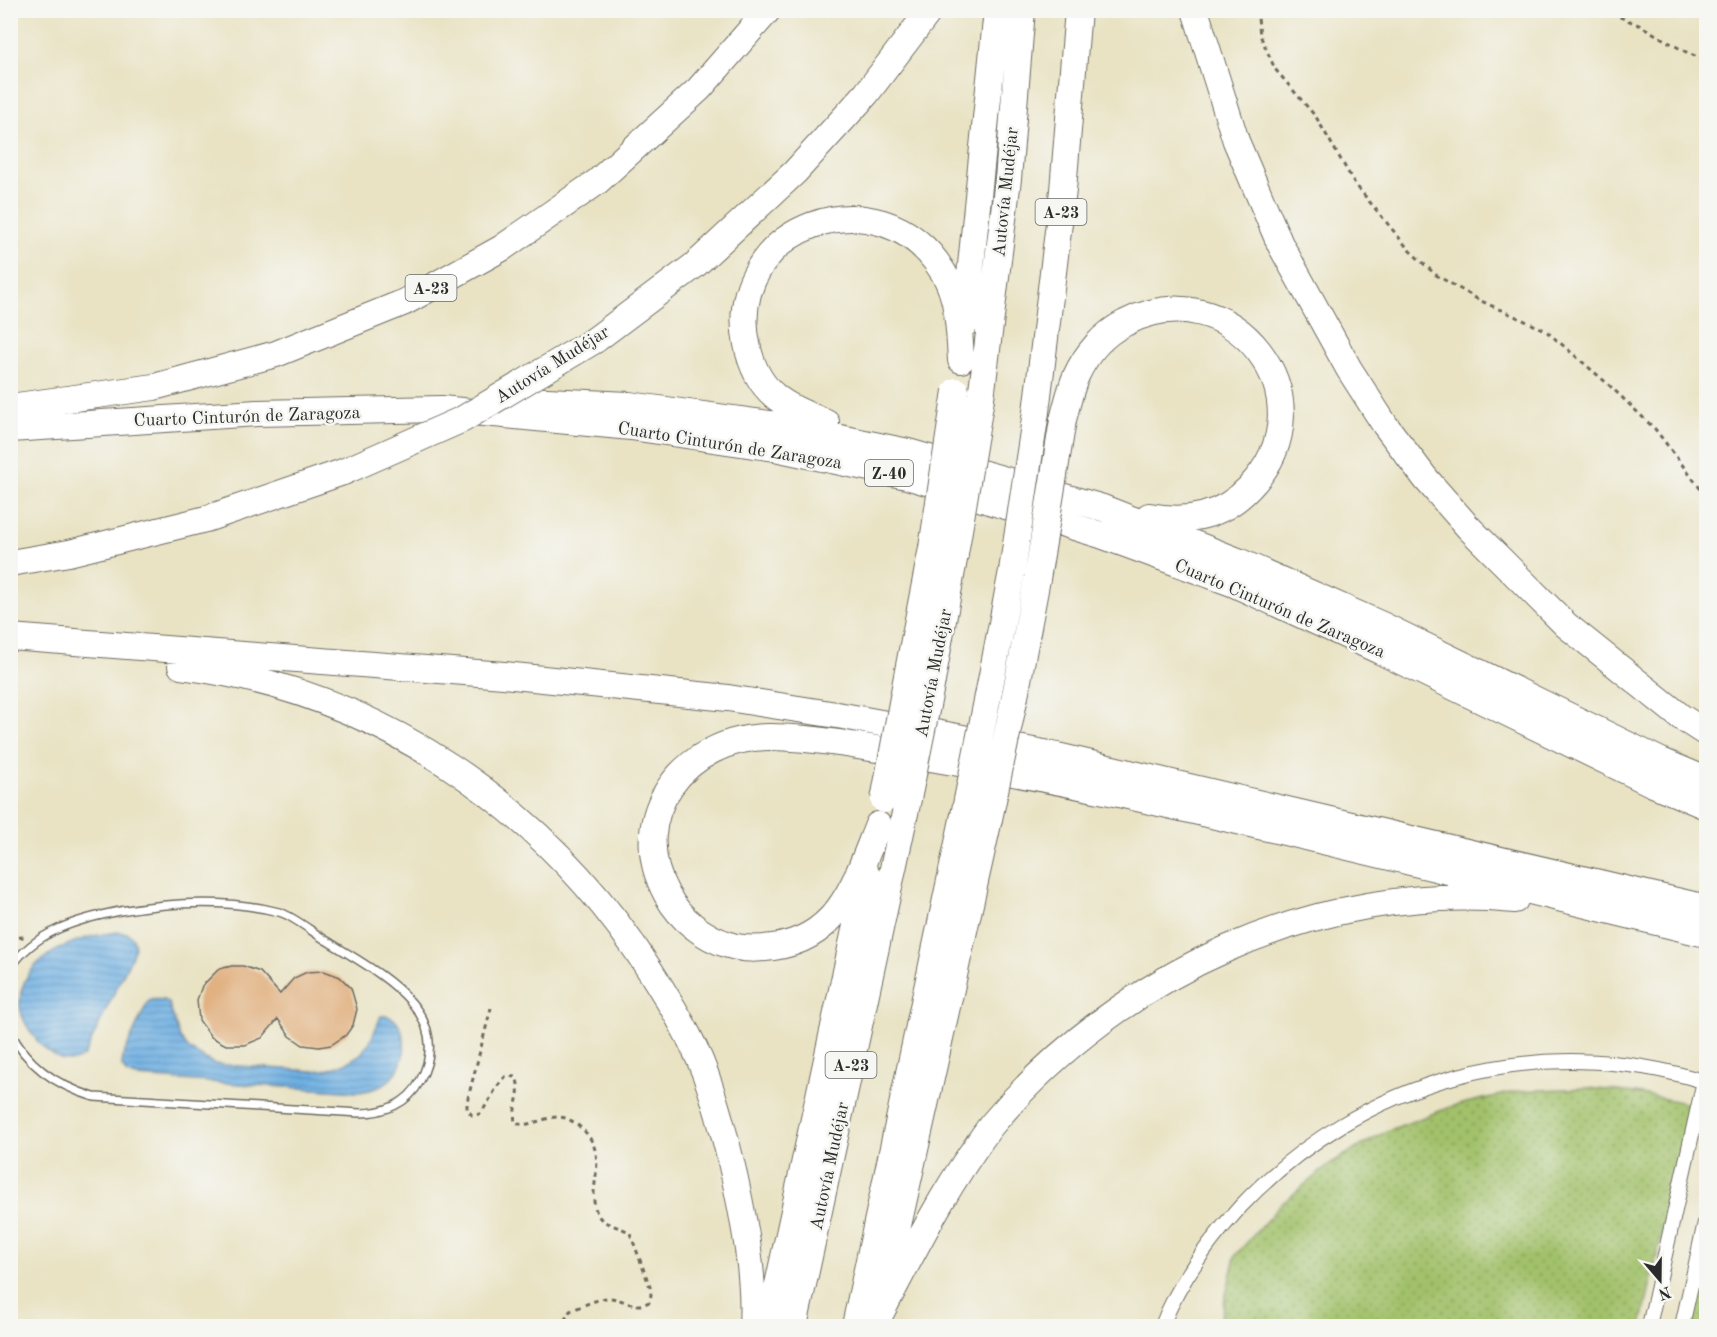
<svg xmlns="http://www.w3.org/2000/svg" width="1717" height="1337" font-family="'Old Standard TT',serif">
  <style>
    .grass { fill: url(#grass-dots); stroke: #66764a; stroke-width: 1.5 }
    .water { fill: url(#water-rules); stroke: #4d6e87; stroke-width: 1.5 }
    .building { fill: #e1b181 }
    .lines { fill: none; stroke-linecap: round; stroke-linejoin: round }
    .lane-casing { stroke: #6e6b61; stroke-width: 10 }
    .street-casing { stroke: #6e6b61; stroke-width: 16 }
    .highway-casing { stroke: #6e6b61; stroke-width: 28 }
    .path { stroke: #6e6b61; stroke-width: 3; stroke-dasharray: 4.5 4.5; stroke-linecap: butt }
    .lane { stroke: #fff; stroke-width: 7 }
    .street { stroke: #fff; stroke-width: 14 }
    .highway { stroke: #fff; stroke-width: 26 }
    .highway-bridge-casing { stroke: #6e6b61; stroke-width: 28; stroke-linecap: butt }
    .highway-bridge { stroke: #fff; stroke-width: 26 }
    .labels { text-anchor: middle; stroke-width: 5; stroke-linejoin: round; paint-order: stroke }
    .shield { fill: #f6f6f2; stroke: #686867; stroke-width: 1.5 }
    .shield-label { font-size: 16px; font-weight: bold; fill: #2b2b2b }
    .street-label { font-size: 18px; fill: #2b2b2b; stroke: #f6f6f2 }
  </style>
  <defs>
    <pattern id="grass-dots" width="8" height="8" patternUnits="userSpaceOnUse" patternTransform="scale(1.5)"><rect width="8" height="8" fill="#a2c16a"/><path d="M2 2h.1M6 6h.1" fill="none" stroke="#849d57" stroke-width="1.8" stroke-linecap="round"/></pattern>
    <pattern id="water-rules" width="6" height="5" patternUnits="userSpaceOnUse" patternTransform="scale(1.5)"><rect width="6" height="5" fill="#6fb0e3"/><path d="M0 2.5h6" fill="none" stroke="#5b8fb8"/></pattern>
  </defs>
  <rect width="100%" height="100%" fill="#f6f6f2"/>
  <filter id="ink" filterUnits="userSpaceOnUse"><feTurbulence type="fractalNoise" baseFrequency=".0167" numOctaves="2"/><feDisplacementMap in="SourceGraphic" scale="12" xChannelSelector="R" yChannelSelector="G"/><feConvolveMatrix kernelMatrix="1 2 1 2 8 2 1 2 1" color-interpolation-filters="sRGB"/></filter>
  <filter id="wash" filterUnits="userSpaceOnUse"><feTurbulence type="fractalNoise" baseFrequency=".008" numOctaves="4" result="noise"/><feDisplacementMap in="SourceGraphic" scale="24" xChannelSelector="R" yChannelSelector="G"/><feGaussianBlur stdDeviation="1.35" result="paint"/><feColorMatrix in="noise" values="0 0 0 0 0 0 0 0 0 0 0 0 0 0 0 0 0 1.4 0 .05"/><feComposite in="paint" operator="in"/></filter>
  <g filter="url(#wash)">
    <rect width="100%" height="100%" fill="#e9e3c4"/>
    <!-- grass -->
    <path class="grass" d="M1588,1088L1636,1093L1691,1104L1641,1326H1219L1235,1256L1280,1205L1331,1163L1387,1131L1453,1106L1518,1091Z
      M1704,1269H1706V1326H1691Z"/>
    <!-- water -->
    <path class="water" d="M118,932L127,933L133,938L135,947L131,958L84,1056C80,1059 76,1061 71,1061C49,1062 20,1025 20,1004C19,956 80,936 118,932Z
      M152,999L164,1000L169,1004L180,1038L190,1050L214,1064L226,1065L313,1071L330,1069L348,1062L361,1054L371,1040L381,1016C393,1015 398,1021 402,1032C410,1055 397,1082 373,1089C368,1091 363,1091 358,1092L137,1077L127,1074L122,1066L123,1056L147,1003Z"/>
    <g id="blocks">
      <!-- building -->
      <path class="building" d="M232,966H243L260,972L280,994L294,978L307,972L324,971L340,977L351,988L357,1009L353,1025L346,1035L331,1045L319,1047L303,1045L290,1036L278,1019L262,1038L245,1045H226L211,1037L199,1020L197,1000L202,986L219,969Z"/>
    </g>
  </g>
  <g filter="url(#ink)">
    <use href="#blocks" fill-opacity="0" stroke="#6e6b61" stroke-width="1.5"/>
    <g class="lines">
      <defs>
        <path id="lane" d="M10,969C34,931 79,919 120,911C171,902 228,899 279,912C292,915 316,935 329,942C377,972 457,1012 420,1081C408,1104 384,1113 360,1113L94,1097C58,1086 27,1066 10,1031"/>
        <path id="street" d="M1162,1326C1179,1281 1209,1241 1241,1206C1361,1079 1539,1029 1706,1082
          M1649,1326L1704,1081
          M1682,1326L1706,1218"/>
        <path id="highway" d="M1195,10L1236,141L1280,244L1349,369L1385,425L1426,479L1468,527L1566,625L1681,717L1706,733
          M965,324L997,10
          M595,340L695,265L795,172L866,94L930,10
          M981,398L1008,179L1022,10
          M506,399L629,405L777,425L908,452L1103,508L1238,561L1384,626L1661,761L1706,780
          M10,407L154,387L276,354L405,302L502,248L597,182L699,89L768,10
          M1036,412L1063,190L1078,10
          M1063,420C1067,405 1070,390 1076,376C1086,354 1103,334 1125,323C1231,267 1335,400 1249,488C1221,517 1188,523 1149,516
          M826,422C784,407 756,392 747,344C723,227 880,168 943,272C959,297 959,331 961,360
          M10,429L257,413L441,409L631,427L775,448L907,476L1101,535L1232,583L1380,651L1651,783L1706,806
          M10,563L69,553L206,519L343,472
          M10,637L504,675L728,698L843,716L1044,753L1706,908
          M181,666C376,690 546,807 651,972C671,1004 692,1038 705,1073C718,1108 727,1144 735,1179C745,1225 755,1279 752,1326
          M907,676L932,548
          M932,681L955,554
          M989,691L1012,571
          M1015,696L1037,579
          M878,825C856,879 841,938 773,947C758,949 744,950 729,945C703,937 680,919 667,895C623,816 686,736 771,737C821,738 870,748 919,756C983,767 1047,779 1110,792C1310,836 1508,886 1706,934
          M884,1288L989,819
          M877,1320C907,1264 935,1206 971,1154C979,1143 986,1131 995,1121C1121,973 1319,881 1515,900
          M769,1326L867,875
          M794,1326L907,804
          M855,1326L964,815"/>
      </defs>
      <!-- lane casing -->
      <use href="#lane" class="lane-casing"/>
      <!-- street casing -->
      <use href="#street" class="street-casing"/>
      <!-- highway casing -->
      <use href="#highway" class="highway-casing"/>
      <!-- path -->
      <path class="path" d="M1257,10L1260,35L1275,69L1316,117L1355,184L1410,251L1436,275L1479,300L1545,330L1608,384L1655,429L1706,496
        M1603,10L1641,26L1684,51L1706,61
        M10,938L24,937
        M491,1008L467,1102V1110L472,1115L480,1114C490,1101 495,1087 506,1076L516,1077C523,1095 512,1104 515,1123C531,1129 548,1113 565,1118C574,1121 582,1128 587,1134C609,1162 585,1191 598,1215C604,1226 621,1226 630,1233L650,1287L651,1295L649,1302C633,1311 623,1297 607,1298C596,1299 581,1307 570,1311L561,1326"/>
      <!-- lane -->
      <use href="#lane" class="lane"/>
      <!-- street -->
      <use href="#street" class="street"/>
      <!-- highway -->
      <use href="#highway" class="highway"/>
      <defs>
        <path id="highway-bridge" d="M343,472L463,419L595,340
          M932,548L956,391
          M955,554L981,398
          M1012,571L1036,412
          M1037,579L1063,420
          M884,800L907,676
          M907,804L932,681
          M964,815L989,691
          M989,819L1015,696"/>
      </defs>
      <!-- highway-bridge casing -->
      <use href="#highway-bridge" class="highway-bridge-casing"/>
      <!-- highway-bridge -->
      <use href="#highway-bridge" class="highway-bridge"/>
    </g>
  </g>
  <g class="labels">
    <!-- shield labels -->
    <g class="shield">
      <rect x="1035.5" y="199" width="51" height="26" rx="4.5"/>
      <rect x="405.5" y="275" width="51" height="26" rx="4.5"/>
      <rect x="865" y="460" width="48" height="26" rx="4.5"/>
      <rect x="825.5" y="1052" width="51" height="26" rx="4.5"/>
    </g>
    <g class="shield-label">
      <text x="1061" y="218">A-23</text>
      <text x="431" y="294">A-23</text>
      <text x="889" y="479">Z-40</text>
      <text x="851" y="1071">A-23</text>
    </g>
    <!-- street labels -->
    <g class="street-label">
      <text transform="translate(1005 192) rotate(-84)" y="6">Autovía Mudéjar</text>
      <text transform="translate(552 364) rotate(-32)" y="6">Autovía Mudéjar</text>
      <text transform="translate(247 416) rotate(-2)" y="6">Cuarto Cinturón de Zaragoza</text>
      <text transform="translate(730 445) rotate(9)" y="6">Cuarto Cinturón de Zaragoza</text>
      <text transform="translate(1280 608) rotate(23)" y="6">Cuarto Cinturón de Zaragoza</text>
      <text transform="translate(933 673) rotate(-79)" y="6">Autovía Mudéjar</text>
      <text transform="translate(829 1166) rotate(-78)" y="6">Autovía Mudéjar</text>
    </g>
  </g>
  <!-- margin -->
  <rect width="1717" height="1337" fill="none" stroke="#f6f6f2" stroke-width="36"/>
  <!-- north arrow -->
  <g transform="translate(1660 1280) rotate(160)" stroke="#f6f6f2" stroke-width="4.5" paint-order="stroke">
  <path d="M0-4.5L10 22L0 15L-10 22Z" fill="#2b2b2b"/>
  <text y="-9" font-size="16" font-weight="bold" text-anchor="middle" fill="#2b2b2b">N</text>
  </g>
</svg>
